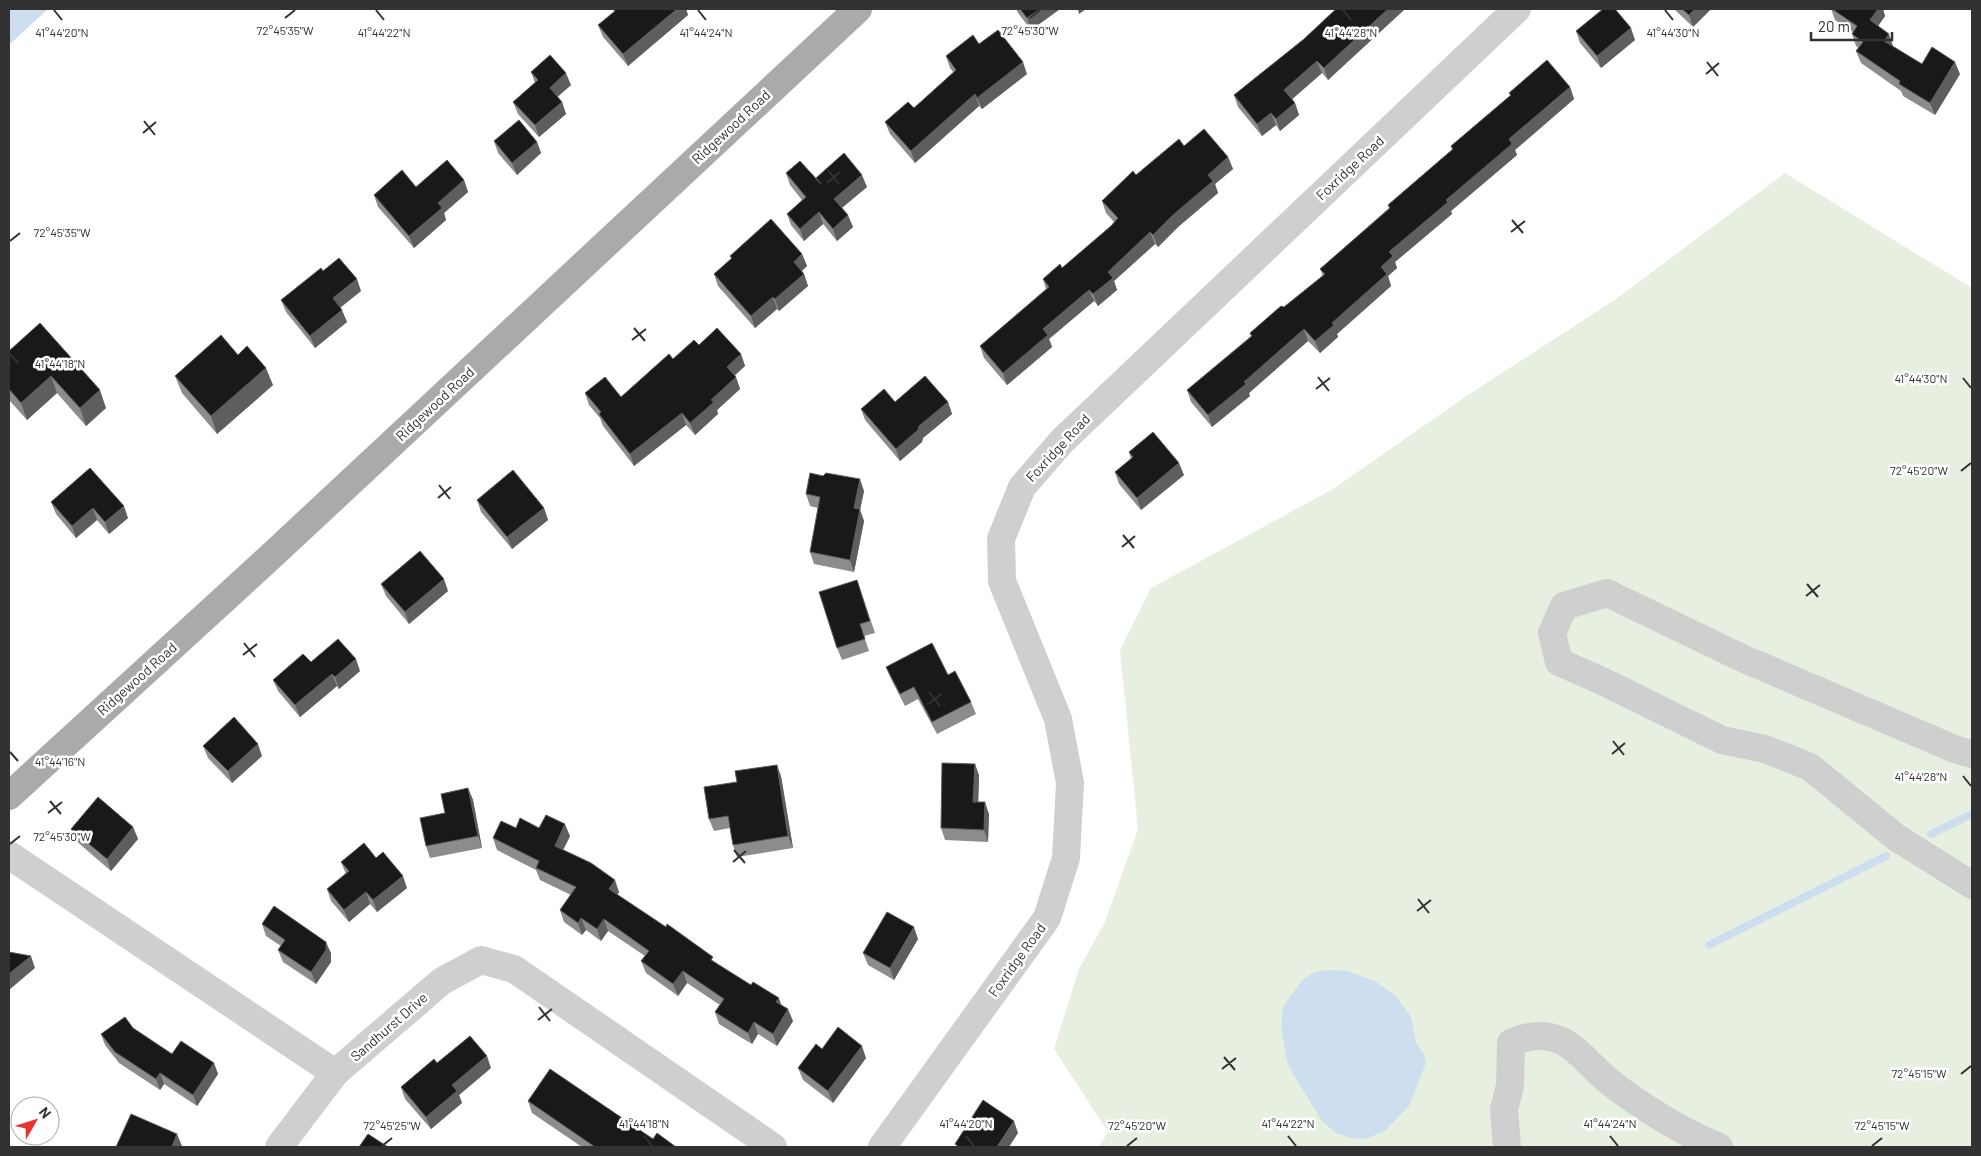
<svg xmlns="http://www.w3.org/2000/svg" width="1981" height="1156" font-family="Barlow,sans-serif">
  <style>
    .green { fill: #e7efe0 }
    .water { fill: #cddfef }
    .lines { fill: none; stroke-linecap: round; stroke-linejoin: round }
    .stream { stroke: #cddfef; stroke-width: 8 }
    .minor { stroke: #cfcfcf; stroke-width: 28 }
    .major { stroke: #aaa; stroke-width: 28 }
    .wall { fill: #8c8c8c }
    .shaded-wall { fill: #5e5e5e }
    .building { fill: #191919; stroke: #5e5e5e }
    .ticks { fill: none; stroke: #323232; stroke-width: 2 }
    .labels { text-anchor: middle; stroke-width: 5; stroke-linejoin: round; paint-order: stroke }
    .street-label { font-size: 14px; fill: #323232; stroke: #fff }
    .ticks-label { font-size: 12px; text-anchor: middle; fill: #323232; stroke: #fff; stroke-width: 5; stroke-linejoin: round; paint-order: stroke }
  </style>
  <rect width="100%" height="100%" fill="#fff"/>
  <!-- green -->
  <path class="green" d="M1785,173L1972,288V1147H1099L1108,1132L1054,1049L1079,969L1105,922L1138,829L1120,650L1151,588L1333,489L1468,395L1616,299Z"/>
  <!-- water -->
  <path class="water" d="M9,9H48L9,45Z
    M1330,970L1348,971L1375,981L1396,996L1411,1017L1416,1043L1424,1054L1426,1063L1409,1106L1386,1130L1366,1139L1351,1138L1336,1133L1322,1121L1295,1077L1288,1064L1285,1050L1281,1027L1283,1007L1302,980L1314,972Z"/>
  <g class="lines">
    <!-- stream -->
    <path class="stream" d="M1931,834L1972,814
      M1709,945L1886,856"/>
    <!-- minor -->
    <path class="minor" d="M1972,754L1957,750L1742,658L1607,593L1564,606L1552,633L1559,662L1602,681L1722,740L1765,749L1810,767L1897,838L1972,885
      M9,855L335,1073L442,981L481,960L514,969L773,1147
      M279,1147L335,1073
      M882,1147L1047,918L1066,858L1070,783L1058,719L1002,581L1001,539L1022,487L1062,441L1517,9
      M1507,1147L1504,1109L1510,1086L1511,1043C1528,1035 1544,1033 1562,1041C1578,1049 1592,1067 1606,1079C1638,1105 1680,1131 1719,1147"/>
    <!-- major -->
    <path class="major" d="M9,796L268,559L858,9"/>
  </g>
  <!-- wall -->
  <path class="wall" d="M613,9H686L688,15L628,66L603,37L598,25L614,12Z
    M1016,9H1060L1031,30L1018,13Z
    M1336,9H1405L1328,80L1322,73L1292,99L1295,103L1299,115L1280,131L1276,125L1262,136L1238,107L1234,95L1304,39Z
    M1674,9H1711L1693,27Z
    M1831,9H1883L1885,16L1878,26L1893,46L1922,64L1960,74L1935,115L1903,96L1901,91L1861,63L1856,51L1859,48L1856,46L1852,34L1853,32L1835,20Z
    M1576,31L1635,40L1601,68L1580,43Z
    M979,44L1027,74L982,109L979,106L915,163L890,134L885,122L914,108L954,73L950,68L946,56Z
    M531,72L571,85L557,97L562,102L566,114L539,137L518,114L513,102L535,83Z
    M1570,87L1574,99L1515,150L1517,155L1451,211L1452,214L1395,262L1397,268L1388,276L1391,286L1337,334L1338,337L1320,353L1308,341L1249,393L1250,396L1212,427L1191,402L1187,390L1251,336L1250,333L1284,307L1323,276L1320,269L1389,208L1388,205L1452,150L1451,146L1510,96L1509,93Z
    M494,141L537,142L541,153L517,175L498,153Z
    M1184,146L1228,157L1233,169L1215,184L1218,193L1178,227L1158,247L1155,244L1114,281L1117,290L1098,306L1094,301L1049,339L1052,347L1007,385L984,358L980,346L1046,289L1043,279L1062,268L1111,226L1114,222L1106,213L1102,201L1136,175Z
    M786,173L867,187L842,208L853,227L837,241L823,224L804,241L791,225L787,214L802,200L790,185Z
    M464,180L468,192L444,213L446,220L414,248L378,207L374,195L416,187Z
    M802,254L807,266L802,271L804,274L808,286L779,311L777,309L755,328L718,286L714,274L731,259L730,256Z
    M323,271L361,291L340,308L347,322L315,348L286,312L281,300Z
    M699,345L741,354L745,366L735,375L740,389L717,410L718,414L695,435L686,425L634,466L603,426L600,418L589,405L585,393L621,397L673,359Z
    M9,351L106,408L86,426L57,393L27,420L9,400Z
    M238,355L273,385L217,434L182,393L175,376Z
    M895,402H948L952,414L923,438L922,442L900,461L865,420L861,409Z
    M1129,452L1184,475L1141,510L1119,484L1115,472L1131,459Z
    M90,468L128,518L109,534L97,520L76,538L56,514L51,502Z
    M864,491L860,510L864,521L854,572L814,564L810,552L818,508L810,506L806,494Z
    M477,500L544,508L548,520L512,549L481,512Z
    M857,580L875,633L864,636L869,651L842,660L837,648Z
    M381,584L448,591L409,624L386,596Z
    M311,662L360,671L339,689L337,686L300,717L278,691L273,680Z
    M886,667L948,675L971,702L976,714L937,734L918,699L905,706L891,679Z
    M203,746L262,756L232,783L208,758Z
    M979,775L978,802L989,814L988,842L945,840L941,828Z
    M781,776L793,848L737,857L733,845L730,828L714,831L709,819Z
    M468,788L473,800L482,848L430,858L426,846L445,813Z
    M133,827L138,839L111,871L75,840L71,829Z
    M539,828L570,836L563,850L619,892L617,895L715,962L781,1005L793,1021L777,1046L758,1034L752,1044L719,1024L715,1012L720,1005L687,983L678,996L646,973L641,961L645,956L608,931L601,941L586,930L582,935L564,922L560,910L571,895L540,880L536,870L497,850L493,838Z
    M376,858L407,888L377,912L370,904L349,922L331,901L327,889L346,874L341,862Z
    M262,924L331,953V962L316,984L283,962L278,950L281,946L266,936Z
    M918,939L894,980L868,965L863,953Z
    M133,1028L172,1054L214,1063L218,1074L197,1106L164,1084L160,1090L119,1063L105,1045L101,1034Z
    M822,1049L866,1058L833,1103L803,1080L798,1068Z
    M437,1063L491,1068L459,1095L462,1103L431,1129L405,1099L401,1087Z
    M528,1101L653,1139L676,1147H582L532,1113Z"/>
  <!-- shaded-wall -->
  <path class="shaded-wall" d="M677,9H686L688,15L628,66L623,54Z
    M1040,9H1060L1031,30L1027,18Z
    M1078,9H1086L1079,14Z
    M1388,9H1405L1328,80L1324,68Z
    M1695,9H1711L1693,27L1689,15Z
    M1878,9H1883L1885,16L1874,32L1870,20Z
    M1631,28L1635,40L1601,68L1597,56Z
    M1889,34L1893,46L1888,53L1884,41Z
    M1317,61L1322,73L1289,102L1284,90Z
    M1023,62L1027,74L982,109L977,98Z
    M1955,62L1960,74L1935,115L1930,103Z
    M566,73L571,85L554,100L550,88Z
    M1570,87L1574,99L1515,150L1517,155L1451,211L1452,214L1395,262L1397,268L1388,276L1391,286L1337,334L1338,337L1320,353L1315,341L1381,267L1389,252L1509,139Z
    M975,94L979,106L915,163L911,151Z
    M562,102L566,114L539,137L535,125Z
    M1295,103L1299,115L1280,131L1276,119Z
    M1271,113L1276,125L1262,136L1257,124Z
    M537,142L541,153L517,175L512,163Z
    M1228,157L1233,169L1215,184L1218,193L1178,227L1158,247L1153,235L1208,175Z
    M862,175L867,187L838,211L834,199Z
    M464,180L468,192L444,213L446,220L414,248L409,236L438,203Z
    M819,212L823,224L804,241L800,229Z
    M848,215L853,227L837,241L833,229Z
    M1150,232L1155,244L1114,281L1117,290L1098,306L1093,294L1108,272Z
    M802,254L807,266L798,274L794,262Z
    M804,274L808,286L779,311L775,299Z
    M357,279L361,291L337,310L333,298Z
    M1089,290L1094,301L1049,339L1052,347L1007,385L1003,373L1043,329Z
    M773,297L777,309L755,328L751,316Z
    M342,310L347,322L315,348L310,336Z
    M1304,329L1308,341L1249,393L1250,396L1212,427L1208,415L1244,382Z
    M741,354L745,366L732,378L727,367Z
    M266,368L273,385L217,434L211,416Z
    M51,376L57,393L27,420L21,403Z
    M736,377L740,389L717,410L718,414L695,435L690,423L711,400Z
    M100,390L106,408L86,426L80,408Z
    M948,402L952,414L923,438L922,442L900,461L896,449L919,426Z
    M682,413L686,425L634,466L630,454Z
    M1179,463L1184,475L1141,510L1137,498Z
    M860,479L864,491L860,510L864,521L854,572L850,560L854,508Z
    M124,506L128,518L109,534L105,522Z
    M93,508L97,520L76,538L72,526Z
    M544,508L548,520L512,549L507,537Z
    M444,579L448,591L409,624L405,612Z
    M356,659L360,671L339,689L335,677Z
    M332,674L337,686L300,717L295,705Z
    M258,744L262,756L232,783L228,771Z
    M975,764L979,775L978,813L973,802Z
    M777,765L781,776L793,848L788,836Z
    M468,788L473,800L482,848L478,836Z
    M985,802L989,814L988,842L984,830Z
    M565,824L570,836L559,858L555,846Z
    M133,827L138,839L111,871L107,859Z
    M403,876L407,888L377,912L373,900Z
    M615,880L619,892L613,901L609,889Z
    M366,892L370,904L349,922L344,910Z
    M581,918L586,930L582,935L578,923Z
    M604,919L608,931L601,941L597,929Z
    M914,927L918,939L894,980L890,968Z
    M326,942L331,953V962L316,984L311,972Z
    M31,956L35,968L9,990V974Z
    M683,971L687,983L678,996L673,984Z
    M779,998L783,1010L776,1002Z
    M788,1009L793,1021L777,1046L773,1034Z
    M754,1022L758,1034L752,1044L748,1033Z
    M862,1046L866,1058L833,1103L828,1091Z
    M487,1056L491,1068L459,1095L462,1103L431,1129L426,1117L452,1085Z
    M214,1063L218,1074L197,1106L193,1095Z
    M160,1073L164,1084L160,1090L156,1079Z
    M1014,1121L1018,1133L1009,1147H997Z
    M177,1134L182,1146L181,1147H172Z"/>
  <!-- building -->
  <path class="building" d="M614,9H677L623,54L598,25L615,11Z
    M1020,9H1040L1027,18Z
    M1336,9H1388L1324,68L1317,61L1284,90L1295,103L1276,119L1271,113L1257,124L1234,95L1304,39Z
    M1603,9H1615L1631,28L1597,56L1576,31Z
    M1682,9H1695L1689,15Z
    M1832,9H1878L1870,20L1889,34L1884,41L1922,64L1932,47L1955,62L1930,103L1899,84L1900,81L1856,51L1863,42L1852,34L1857,26Z
    M998,30L1023,62L977,98L975,94L911,151L885,122L908,102L914,108L956,70L946,56L973,35L979,44Z
    M550,55L566,73L550,88L562,102L535,125L513,102L538,80L531,72Z
    M1547,60L1570,87L1509,139L1512,144L1446,200L1448,202L1389,252L1393,256L1381,267L1387,274L1332,323L1334,325L1315,341L1304,329L1244,382L1246,384L1208,415L1187,390L1252,336L1250,333L1281,306L1284,307L1325,274L1320,269L1390,208L1388,205L1453,149L1451,146L1511,95L1509,93Z
    M519,120L537,142L512,163L494,141Z
    M1204,129L1228,157L1208,175L1213,181L1173,215L1153,235L1150,232L1108,272L1113,278L1093,294L1089,290L1043,329L1048,335L1003,373L980,346L1049,287L1043,279L1060,264L1062,268L1111,226L1118,218L1102,201L1133,171L1136,175L1179,139L1184,146Z
    M844,153L862,175L834,199L848,215L833,229L819,212L800,229L787,214L806,197L786,173L800,161L821,184L816,178Z
    M447,160L464,180L438,203L442,208L409,236L374,195L402,170L416,187Z
    M771,219L802,254L794,262L804,274L775,299L773,297L751,316L714,274L732,258L730,256Z
    M339,258L357,279L333,298L342,310L310,336L281,300L321,268L323,271Z
    M40,323L100,390L80,408L51,376L21,403L9,389V351Z
    M717,328L741,354L727,367L736,377L711,400L714,402L690,423L682,413L630,454L599,414L601,412L585,393L605,377L621,397L669,354L673,359L694,340L699,345Z
    M221,335L238,355L247,346L266,368L211,416L175,376Z
    M925,376L948,402L919,426L918,430L896,449L861,409L884,389L895,402Z
    M1153,432L1179,463L1137,498L1115,472L1133,457L1129,452Z
    M90,468L124,506L105,522L93,508L72,526L51,502Z
    M513,470L544,508L507,537L477,500Z
    M810,473L823,476L826,473L860,479L854,508L860,509L850,560L810,552L820,497L806,494Z
    M420,551L444,579L405,612L381,584Z
    M857,580L870,621L860,624L865,639L837,648L819,592Z
    M338,639L356,659L335,677L332,674L295,705L273,680L303,654L311,662Z
    M932,643L948,675L955,671L971,702L932,722L914,687L900,694L886,667Z
    M234,717L258,744L228,771L203,746Z
    M942,763L975,764L973,802H985L984,830L941,828Z
    M777,765L788,836L733,845L728,816L709,819L704,787L737,782L735,771Z
    M468,788L478,836L426,846L420,818L445,813L441,794Z
    M98,797L133,827L107,859L71,829Z
    M546,815L565,824L555,846L591,863L615,880L609,889L666,927L667,924L713,957L711,960L751,985L753,982L779,998L776,1002L788,1009L773,1034L754,1022L748,1033L715,1012L724,999L683,971L673,984L641,961L649,951L604,919L597,929L581,918L578,923L560,910L576,887L536,868L539,861L493,838L501,821L516,828L520,818L539,828Z
    M364,843L376,858L383,852L403,876L373,900L366,892L344,910L327,889L349,871L341,862Z
    M274,906L326,942V950L311,972L278,950L285,940L262,924Z
    M887,912L914,927L890,968L863,953Z
    M9,952L31,956L9,974Z
    M125,1017L133,1028L172,1054L181,1041L214,1063L193,1095L160,1073L156,1079L115,1052L101,1034Z
    M838,1027L862,1046L828,1091L798,1068L816,1044L822,1049Z
    M470,1036L487,1056L452,1085L457,1091L426,1117L401,1087L434,1059L437,1063Z
    M550,1069L653,1139L657,1133L676,1147H595L528,1101Z
    M983,1100L1014,1121L997,1147H959L955,1144Z
    M131,1114L177,1134L172,1147H116Z
    M368,1134L388,1147H359Z"/>
  <!-- ticks -->
  <path class="ticks" d="M54,10L62,20M376,10L384,20M698,10L706,20M1343,10L1351,20M1665,10L1673,20M285,18L295,10M1030,18L1040,10M1707,62L1718,76M1706,74L1719,63M144,121L155,135M143,133L156,122M828,170L839,184M827,183L840,172M1512,220L1523,233M1511,232L1525,221M10,241L20,233M634,328L645,341M632,340L646,329M10,354L18,363M1318,377L1329,391M1963,378L1971,388M1316,389L1330,378M1961,471L1971,463M439,485L450,499M438,498L451,487M1123,535L1134,548M1122,547L1135,536M1807,584L1818,597M1806,596L1820,585M244,643L255,657M243,655L257,644M929,692L940,706M927,705L941,694M1613,741L1624,755M10,752L18,761M1612,754L1625,743M1963,776L1971,786M50,801L61,814M48,813L62,802M10,844L20,836M734,850L745,863M733,862L746,851M1418,899L1429,913M1417,911L1431,900M539,1007L550,1021M538,1020L552,1009M1224,1057L1235,1070M1222,1069L1236,1058M1961,1074L1971,1066M644,1136L652,1146M966,1136L974,1146M1288,1136L1296,1146M1610,1136L1618,1146M382,1146L392,1138M1127,1146L1137,1138M1872,1146L1882,1138"/>
  <g class="labels">
    <!-- street labels -->
    <g class="street-label">
      <text transform="translate(731 127) rotate(-43)" y="5">Ridgewood Road</text>
      <text transform="translate(1350 168) rotate(-43)" y="5">Foxridge Road</text>
      <text transform="translate(435 404) rotate(-43)" y="5">Ridgewood Road</text>
      <text transform="translate(1058 448) rotate(-47)" y="5">Foxridge Road</text>
      <text transform="translate(137 679) rotate(-42)" y="5">Ridgewood Road</text>
      <text transform="translate(1017 960) rotate(-54)" y="5">Foxridge Road</text>
      <text transform="translate(389 1027) rotate(-41)" y="5">Sandhurst Drive</text>
    </g>
  </g>
  <g class="ticks-label">
    <text x="285" y="35">72°45'35"W</text>
    <text x="1030" y="35">72°45'30"W</text>
    <text x="62" y="37">41°44'20"N</text>
    <text x="384" y="37">41°44'22"N</text>
    <text x="706" y="37">41°44'24"N</text>
    <text x="1351" y="37">41°44'28"N</text>
    <text x="1673" y="37">41°44'30"N</text>
    <text x="62" y="237">72°45'35"W</text>
    <text x="60" y="368">41°44'18"N</text>
    <text x="1921" y="383">41°44'30"N</text>
    <text x="1919" y="475">72°45'20"W</text>
    <text x="60" y="766">41°44'16"N</text>
    <text x="1921" y="781">41°44'28"N</text>
    <text x="62" y="841">72°45'30"W</text>
    <text x="1919" y="1078">72°45'15"W</text>
    <text x="644" y="1128">41°44'18"N</text>
    <text x="966" y="1128">41°44'20"N</text>
    <text x="1288" y="1128">41°44'22"N</text>
    <text x="1610" y="1128">41°44'24"N</text>
    <text x="392" y="1130">72°45'25"W</text>
    <text x="1137" y="1130">72°45'20"W</text>
    <text x="1882" y="1130">72°45'15"W</text>
  </g>
  <!-- border -->
  <rect width="1981" height="1156" fill="none" stroke="#323232" stroke-width="20"/>
  <!-- north arrow -->
  <g transform="translate(35 1121) rotate(51)"><circle r="24" fill="#ffffff" stroke="#adadad"/>
  <path d="M0-4L9 19L0 12L-9 19Z" fill="#eb3232"/>
  <text y="-8" font-size="14" font-weight="bold" text-anchor="middle" fill="#323232">N</text>
  </g>
  <!-- scale -->
  <path d="M1811 32v8h81v-8" fill="none" stroke="#323232" stroke-width="2.5"/>
  <text x="1818" y="32" font-size="15" fill="#323232" stroke="#ffffff" stroke-width="4" paint-order="stroke">20 m</text>
</svg>
